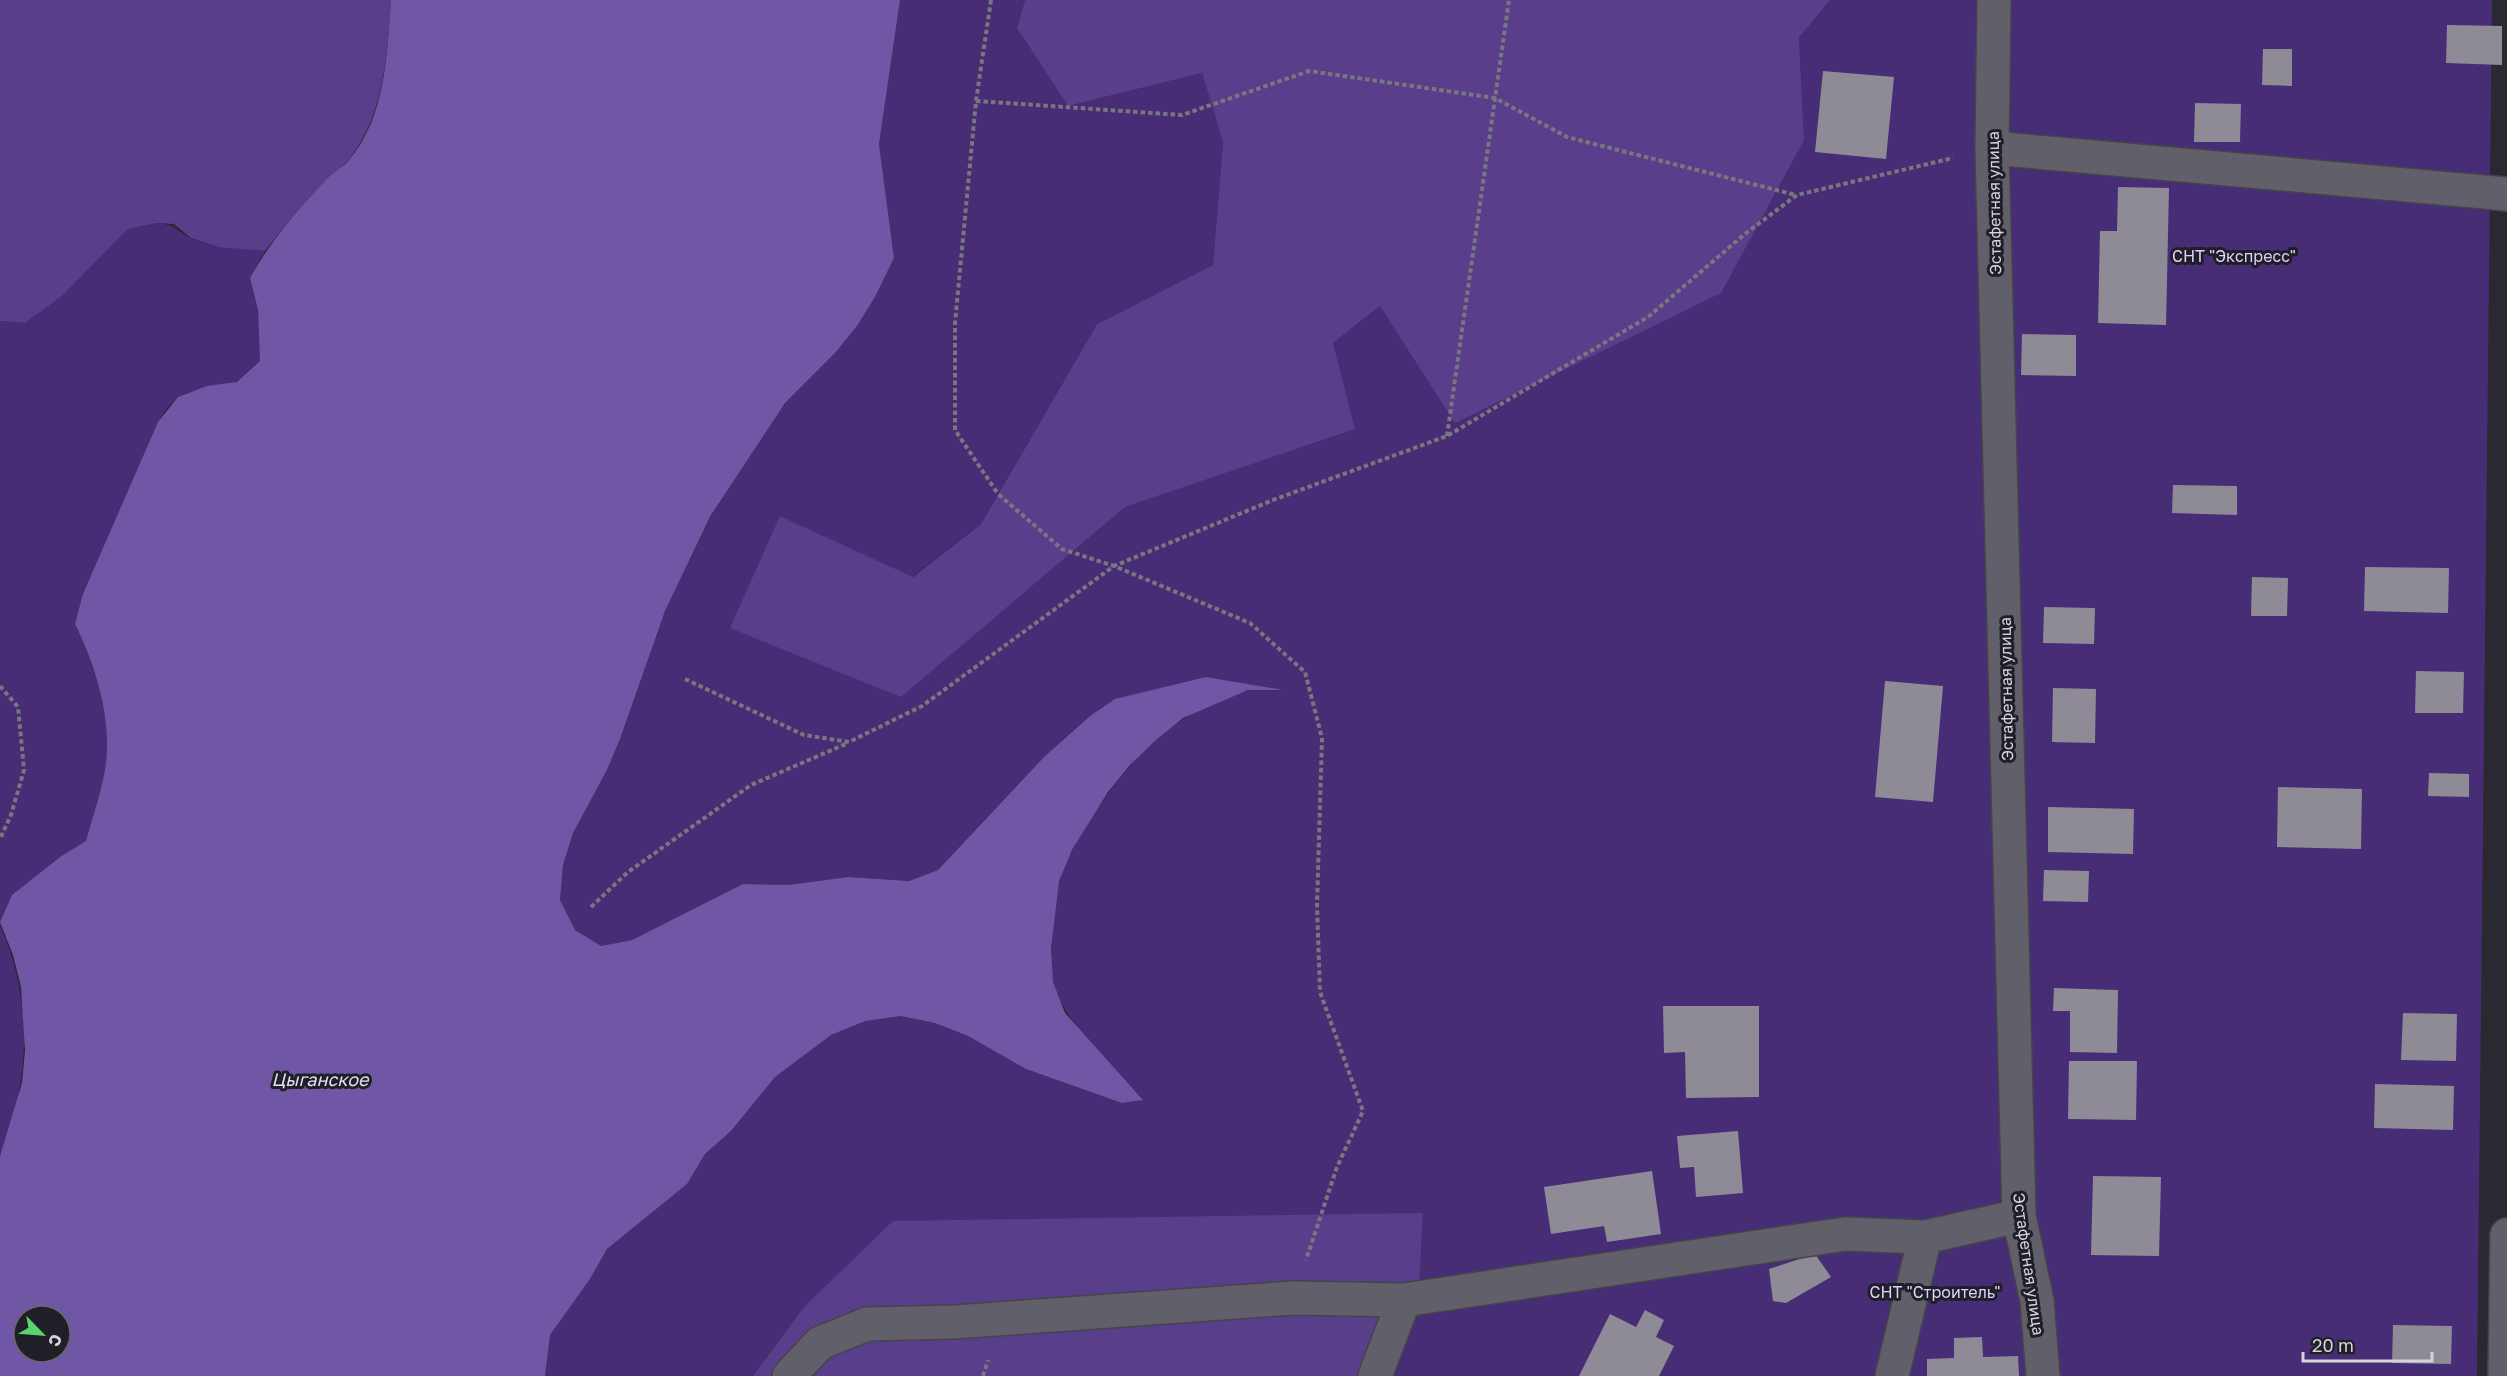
<svg xmlns="http://www.w3.org/2000/svg" width="2507" height="1376" font-family="'Golos Text',sans-serif">
  <style>
    .green { fill: #472d75 }
    .forest { fill: #593f8b }
    .water { fill: #7057a5; fill-rule: evenodd }
    .building { fill: #8e8b97 }
    .lines { fill: none; stroke-linecap: round; stroke-linejoin: round }
    .minor-casing { stroke: #45444b; stroke-width: 36 }
    .path { stroke: #78767e; stroke-width: 4; stroke-dasharray: 4.5 3; stroke-linecap: butt }
    .minor { stroke: #615f69; stroke-width: 33 }
    .labels { text-anchor: middle; stroke-width: 6; stroke-linejoin: round; paint-order: stroke }
    .street-label { font-size: 16px; fill: #d5d4da; stroke: #201e27 }
    .park-label { font-size: 16px; fill: #ddd2fe; stroke: #201e27 }
    .water-label { font-size: 18px; font-style: italic; fill: #e4def5; stroke: #201e27 }
  </style>
  <rect width="100%" height="100%" fill="#2a2831"/>
  <!-- green -->
  <path class="green" d="M900,0H1025L1017,28L1068,106L1202,73L1223,142L1213,265L1097,324L981,524L912,577L780,516L900,697L1125,507L1354,429L1333,343L1380,306L1804,140L1799,38L1830,0H2492L2477,1376H1385L1422,1213L803,1308L753,1376H545L550,1335L590,1279L607,1249L687,1184L705,1154L731,1131L775,1077L831,1035L865,1020L901,1016L935,1023L968,1036L1026,1069L1122,1103L1143,1100C1116,1069 1061,1020 1053,981C1050,966 1051,947 1053,931C1054,915 1055,898 1059,882C1064,863 1075,845 1085,829C1122,766 1173,710 1246,691C1256,688 1268,691 1278,690L1206,677L1090,716L1044,757L938,870L909,881L848,877L788,885L743,884L632,940L601,946L575,930L560,900L563,865L573,833L607,770L620,739L665,611L710,518L785,403L835,353L857,326L875,297L894,258L879,144Z
    M157,223C179,225 178,234 195,240C218,247 241,249 265,251L250,278L258,310L260,361C253,367 244,379 236,382C218,389 197,386 179,397C155,413 146,456 135,481C114,528 89,574 75,624C94,663 108,706 107,750C106,780 94,811 86,841L60,857L12,895L0,922V321L25,323L62,296L128,229Z
    M0,925C33,1000 31,1080 0,1156Z"/>
  <!-- forest -->
  <path class="forest" d="M0,0H391C387,55 385,111 351,157C345,166 335,171 328,179C305,200 284,227 265,251L219,247L191,238L174,224L157,223L128,229L62,296L25,323L0,321Z
    M1025,0H1830L1799,38L1804,140L1721,293L1455,423L1380,306L1333,343L1355,429L1125,507L901,697L730,628L780,516L913,577L981,524L1097,324L1213,265L1223,142L1202,73L1068,106L1017,28Z
    M1423,1213L1418,1301L1376,1376H753L803,1308L893,1221Z"/>
  <!-- water -->
  <path class="water" d="M391,0H900L879,144L894,258L875,297L857,326L835,353L785,403L710,517L665,611L620,739L607,770L573,833L563,865L560,900L575,930L601,946L632,940L743,884L788,885L848,877L909,881L938,870L1044,757L1090,716L1115,699L1206,677L1283,690H1248L1183,718L1156,740L1130,765L1108,792L1072,850L1059,881L1051,949L1053,982L1065,1013L1143,1100L1122,1103L1026,1069L968,1036L935,1023L901,1016L865,1021L831,1035L775,1077L731,1131L705,1154L687,1184L607,1249L590,1279L550,1335L545,1376H0V1156L22,1083L25,1051L21,987L13,955L0,922L12,895L60,857L86,841C94,811 106,780 107,750C108,706 94,663 75,624L83,594L158,422L178,397L207,386L237,382L260,361L258,310L250,278C270,242 297,210 326,180C333,172 344,167 350,159C386,115 387,54 391,0ZM24,1316H60V1352H24Z"/>
  <!-- building -->
  <path class="building" d="M2447,25L2502,26V65L2446,63Z
    M2263,49H2292V86L2262,85Z
    M1823,71L1894,77L1886,159L1815,152Z
    M2195,103L2241,104L2240,142H2194Z
    M2118,187L2169,188L2166,325L2098,323L2100,231H2117Z
    M2022,334L2076,335V376L2021,375Z
    M2173,485L2237,486V515L2172,513Z
    M2365,567L2449,568L2448,613L2364,611Z
    M2252,577L2288,578L2287,616H2251Z
    M2044,607L2095,608L2094,644L2043,643Z
    M2416,671L2464,672L2463,713H2415Z
    M1885,681L1943,686L1933,802L1875,797Z
    M2053,688L2096,689L2095,743L2052,742Z
    M2429,773L2469,774V797L2428,796Z
    M2278,787L2362,789L2361,849L2277,847Z
    M2048,807L2134,809L2133,854L2048,852Z
    M2044,870L2089,871L2088,902L2043,901Z
    M2054,988L2118,990L2117,1053L2070,1052V1011H2053Z
    M1663,1006H1759V1097L1686,1098L1685,1052L1664,1053Z
    M2403,1013L2457,1014L2456,1061L2401,1060Z
    M2069,1061H2137L2136,1120L2068,1119Z
    M2375,1084L2454,1086L2453,1130L2374,1128Z
    M1738,1131L1743,1193L1696,1197L1694,1167L1680,1168L1677,1136Z
    M1652,1171L1661,1234L1607,1242L1604,1226L1551,1234L1544,1187Z
    M2093,1176L2161,1177L2159,1256L2091,1255Z
    M1815,1254L1831,1277L1786,1303L1773,1301L1769,1269Z
    M1645,1310L1664,1320L1656,1337L1674,1346L1659,1376H1579L1610,1314L1636,1327Z
    M2393,1325L2452,1326L2451,1364L2392,1363Z
    M1982,1337L1983,1357L2018,1356L2019,1376H1927V1359L1954,1358V1338Z"/>
  <g class="lines">
    <defs>
      <path id="minor" d="M1994,0L1992,148L2019,1216L2037,1301L2043,1376
        M1992,148L2507,194
        M789,1376L820,1343L867,1324L954,1322L1293,1298L1404,1300L1845,1234L1925,1237L2019,1216
        M1375,1376L1404,1300
        M1892,1376L1925,1237
        M2505,1376L2507,1235"/>
    </defs>
    <!-- minor casing -->
    <use href="#minor" class="minor-casing"/>
    <!-- path -->
    <path class="path" d="M991,0L976,101L955,323V430L998,494L1062,549L1114,566L1250,623L1305,672L1322,738L1317,905L1320,992L1363,1111L1337,1167L1306,1260
      M976,101L1182,115L1309,71L1495,98L1567,137L1796,195
      M1447,436L1509,0
      M685,679L804,735L849,742L922,706L1114,566L1273,500L1447,436L1648,317L1746,233L1797,195L1953,158
      M0,686L18,707L24,770L11,815L0,839
      M591,907L628,872L751,785L848,743
      M983,1376L988,1360"/>
    <!-- minor -->
    <use href="#minor" class="minor"/>
  </g>
  <g class="labels">
    <!-- street labels -->
    <g class="street-label">
      <text transform="translate(1994 203) rotate(-91)" y="6">Эстафетная улица</text>
      <text transform="translate(2006 689) rotate(-91)" y="6">Эстафетная улица</text>
      <text transform="translate(2029 1264) rotate(82)" y="6">Эстафетная улица</text>
    </g>
    <!-- park labels -->
    <g class="park-label">
      <text x="2234" y="262">СНТ "Экспресс"</text>
      <text x="1935" y="1298">СНТ "Строитель"</text>
    </g>
    <!-- water labels -->
    <g class="water-label">
      <text x="320" y="1086">Цыганское</text>
    </g>
  </g>
  <!-- north arrow -->
  <g transform="translate(42 1334) rotate(115)"><circle r="28" fill="#201e27" stroke="#68676f" stroke-width="1.5"/>
  <path d="M0-4.5L10 22L0 15L-10 22Z" fill="#5ad56e"/>
  <text y="-9" font-size="16" font-weight="bold" text-anchor="middle" fill="#d5d4da">С</text>
  </g>
  <!-- scale -->
  <path d="M2303 1352v9h129v-9" fill="none" stroke="#d5d4da" stroke-width="3"/>
  <text x="2312" y="1352" font-size="18" fill="#d5d4da" stroke="#201e27" stroke-width="4.5" paint-order="stroke">20 m</text>
</svg>
